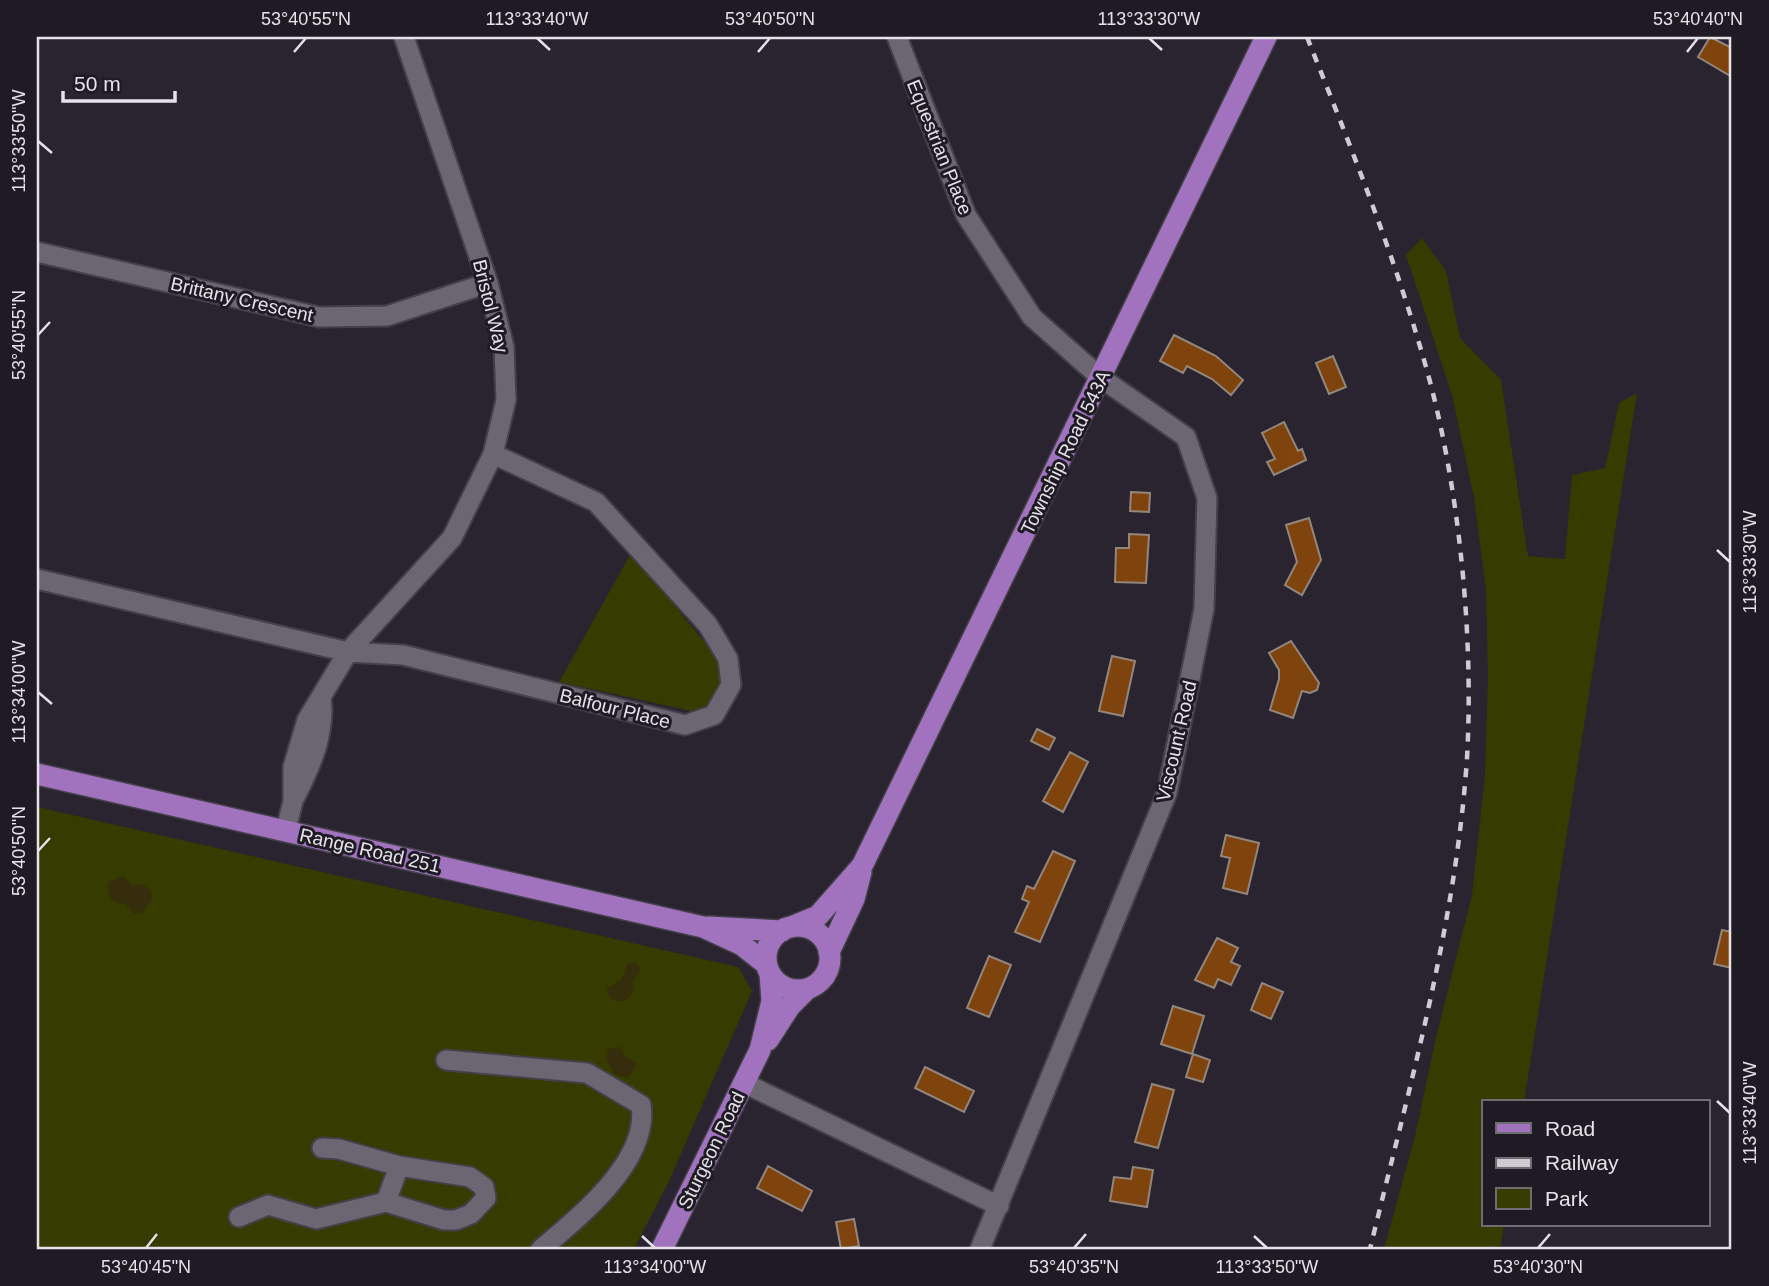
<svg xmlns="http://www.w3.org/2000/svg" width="1769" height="1286" font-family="Arial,sans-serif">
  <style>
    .green { fill: #363b00 }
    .sand { fill: #362d0d }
    .building { fill: #7f440d; stroke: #93867d; stroke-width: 2 }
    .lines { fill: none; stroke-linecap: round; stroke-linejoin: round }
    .minor-casing { stroke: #444049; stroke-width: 23 }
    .major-casing { stroke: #444049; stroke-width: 24 }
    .minor { stroke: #6c6673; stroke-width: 19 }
    .major { stroke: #a173be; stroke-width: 21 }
    .rail { stroke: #cecbd2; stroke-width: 4.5; stroke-dasharray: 9 9; stroke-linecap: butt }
    .ticks { fill: none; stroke: #e5e2e9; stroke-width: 2.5 }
    .labels { text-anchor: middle; stroke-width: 6; stroke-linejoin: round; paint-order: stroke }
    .street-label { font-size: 19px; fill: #e5e2e9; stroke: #1f1b25 }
    .neatline { fill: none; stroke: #e5e2e9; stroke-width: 2.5 }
    .ticks-label { font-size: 18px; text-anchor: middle; fill: #e5e2e9 }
  </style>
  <rect width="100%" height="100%" fill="#29242f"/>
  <!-- green -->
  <path class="green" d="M1422,238L1446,271L1460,338L1501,380L1528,556L1565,559L1572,475L1605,468L1619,403L1637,393L1524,1102H1484V1225H1504L1500,1249H1384L1415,1136L1436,1037L1472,895L1485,776L1488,677L1486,590L1474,498L1452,395L1406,255Z
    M631,553L721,662C725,682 714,704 696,712L559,682Z
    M37,807L738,967L752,991L669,1181L634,1249H37Z"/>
  <!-- sand -->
  <path class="sand" d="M124,876L133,886L142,884L151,891L152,899L141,914L133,913L125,904L115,902L109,896L108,882Z
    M628,963H636L641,969L632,983L635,990L625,1001H614L607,994V988L621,980Z
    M620,1047L625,1056L637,1064L629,1077L615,1075L606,1059L608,1049Z"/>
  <!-- building -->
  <path class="building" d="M1710,37L1732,48V77L1698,57Z
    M1174,335L1216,356L1243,380L1231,395L1212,379L1187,366L1183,373L1160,361Z
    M1333,356L1346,387L1329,394L1316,363Z
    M1284,422L1298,451L1302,449L1306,460L1274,475L1267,462L1275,459L1262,433Z
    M1131,492L1150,493L1149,512L1130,511Z
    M1309,518L1321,560L1302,595L1285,585L1297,562L1286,525Z
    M1129,534L1149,535L1146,583L1115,582L1116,548H1129Z
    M1291,641L1319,683L1317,690L1310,693L1302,691L1293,718L1270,710L1279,679V670L1269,653Z
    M1112,656L1135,661L1123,716L1099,711Z
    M1037,729L1055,738L1049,750L1031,741Z
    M1070,752L1088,762L1063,812L1043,801Z
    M1226,835L1259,843L1247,894L1223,888L1230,858L1221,856Z
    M1053,851L1075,861L1040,942L1015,932L1029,902L1022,899L1027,886L1034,889Z
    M1722,930L1732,932V968L1714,964Z
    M1217,938L1238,948L1231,962L1240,966L1231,985L1218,979L1214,988L1195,980Z
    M989,956L1011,965L989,1017L967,1008Z
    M1262,983L1283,992L1271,1019L1251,1010Z
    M1173,1006L1204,1016L1192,1054L1161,1044Z
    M1193,1054L1210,1060L1203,1082L1186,1077Z
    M925,1067L974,1091L964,1112L915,1088Z
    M1152,1084L1174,1090L1158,1148L1135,1142Z
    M768,1166L812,1191L802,1211L757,1188Z
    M1133,1167L1153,1170L1147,1207L1110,1201L1114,1177L1131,1179Z
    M854,1219L859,1246L841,1249L836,1222Z"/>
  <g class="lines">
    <defs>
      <path id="minor" d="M897,37L966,215L1032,317L1101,378L1186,437L1207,498L1204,609L1167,793L980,1249
        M37,252L319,317L387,316L488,283
        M37,579L348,652L403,655L685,725L714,715L731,685L728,659L708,625L596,502L493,454
        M295,797C311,766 326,732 321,697
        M286,830L293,801V767L307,720L348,652L452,538L493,454L506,400L504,347L488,283L404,37
        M446,1060L587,1073L641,1105C650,1160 579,1218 541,1249
        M744,1083L999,1206
        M386,1202L399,1166
        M239,1217L268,1205L316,1219L386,1202L444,1220H456L471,1214L486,1198L484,1187L470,1177L399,1166L339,1149L322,1148"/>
      <path id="major" d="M37,774L703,927L742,945L766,964
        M766 958a32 32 0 1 1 64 0a32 32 0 1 1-64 0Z
        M708,927L782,931
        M791,927L818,916L862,866L1266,37
        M829,952L854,899L861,872
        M768,1040L790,1006L807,989
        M662,1249L760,1050L772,1001L770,973"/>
    </defs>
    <!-- minor casing -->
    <use href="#minor" class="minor-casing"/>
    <!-- major casing -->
    <use href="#major" class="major-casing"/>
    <!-- minor -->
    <use href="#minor" class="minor"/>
    <!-- major -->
    <use href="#major" class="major"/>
    <!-- rail -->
    <path class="rail" d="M1307,37C1350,145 1394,254 1426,367C1459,484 1474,636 1467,758C1456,924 1409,1088 1370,1249"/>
  </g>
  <!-- ticks -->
  <path class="ticks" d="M537,38L550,50M1149,38L1162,50M294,52L306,38M758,52L770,38M1687,52L1698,38M38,141L52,153M38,335L50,322M1717,550L1730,562M38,692L52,704M38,851L50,838M1717,1101L1730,1113M642,1236L655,1248M1254,1236L1267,1248M146,1248L157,1234M1074,1248L1086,1234M1538,1248L1550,1234"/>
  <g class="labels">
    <!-- street labels -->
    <g class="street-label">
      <text transform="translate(940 147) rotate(68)" y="7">Equestrian Place</text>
      <text transform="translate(242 299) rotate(13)" y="7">Brittany Crescent</text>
      <text transform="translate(491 306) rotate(76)" y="7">Bristol Way</text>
      <text transform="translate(1065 452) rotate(-64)" y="7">Township Road 543A</text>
      <text transform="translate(615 708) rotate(14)" y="7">Balfour Place</text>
      <text transform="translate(1176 741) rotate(-77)" y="7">Viscount Road</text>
      <text transform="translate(370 850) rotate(13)" y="7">Range Road 251</text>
      <text transform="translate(711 1150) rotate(-64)" y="7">Sturgeon Road</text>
    </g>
  </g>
  <!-- border -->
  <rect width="1769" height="1286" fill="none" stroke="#1f1b25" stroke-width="77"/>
  <!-- legend -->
  <rect x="1482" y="1100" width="228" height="126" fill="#1f1b25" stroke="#6e6b73" stroke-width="2"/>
  <rect x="1496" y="1123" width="35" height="10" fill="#a173be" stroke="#6e6b73" stroke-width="2"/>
  <text x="1545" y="1136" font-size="21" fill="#e5e2e9">Road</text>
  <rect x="1496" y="1158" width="35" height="10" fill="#cecbd2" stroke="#6e6b73" stroke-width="2"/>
  <text x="1545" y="1170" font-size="21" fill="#e5e2e9">Railway</text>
  <rect x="1496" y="1188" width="35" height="21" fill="#363b00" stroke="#6e6b73" stroke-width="2"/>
  <text x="1545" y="1206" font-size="21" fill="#e5e2e9">Park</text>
  <!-- scale -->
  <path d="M63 91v10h112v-10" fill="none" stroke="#e5e2e9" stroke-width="3.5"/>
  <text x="74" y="91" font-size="21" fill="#e5e2e9" stroke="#1f1b25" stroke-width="5" paint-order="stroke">50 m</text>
  <rect x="38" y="38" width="1692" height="1210" class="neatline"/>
  <g class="ticks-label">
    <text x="306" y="25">53°40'55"N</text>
    <text x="537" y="25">113°33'40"W</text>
    <text x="770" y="25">53°40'50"N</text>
    <text x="1149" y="25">113°33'30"W</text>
    <text x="1698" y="25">53°40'40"N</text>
    <text transform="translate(19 141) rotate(-90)" y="6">113°33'50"W</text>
    <text transform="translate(19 335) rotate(-90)" y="6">53°40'55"N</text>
    <text transform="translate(1750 562) rotate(-90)" y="6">113°33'30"W</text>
    <text transform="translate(19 692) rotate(-90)" y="6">113°34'00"W</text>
    <text transform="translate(19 851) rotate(-90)" y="6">53°40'50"N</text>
    <text transform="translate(1750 1113) rotate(-90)" y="6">113°33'40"W</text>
    <text x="146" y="1273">53°40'45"N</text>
    <text x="655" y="1273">113°34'00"W</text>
    <text x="1074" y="1273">53°40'35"N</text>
    <text x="1267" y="1273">113°33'50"W</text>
    <text x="1538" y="1273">53°40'30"N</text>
  </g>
</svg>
